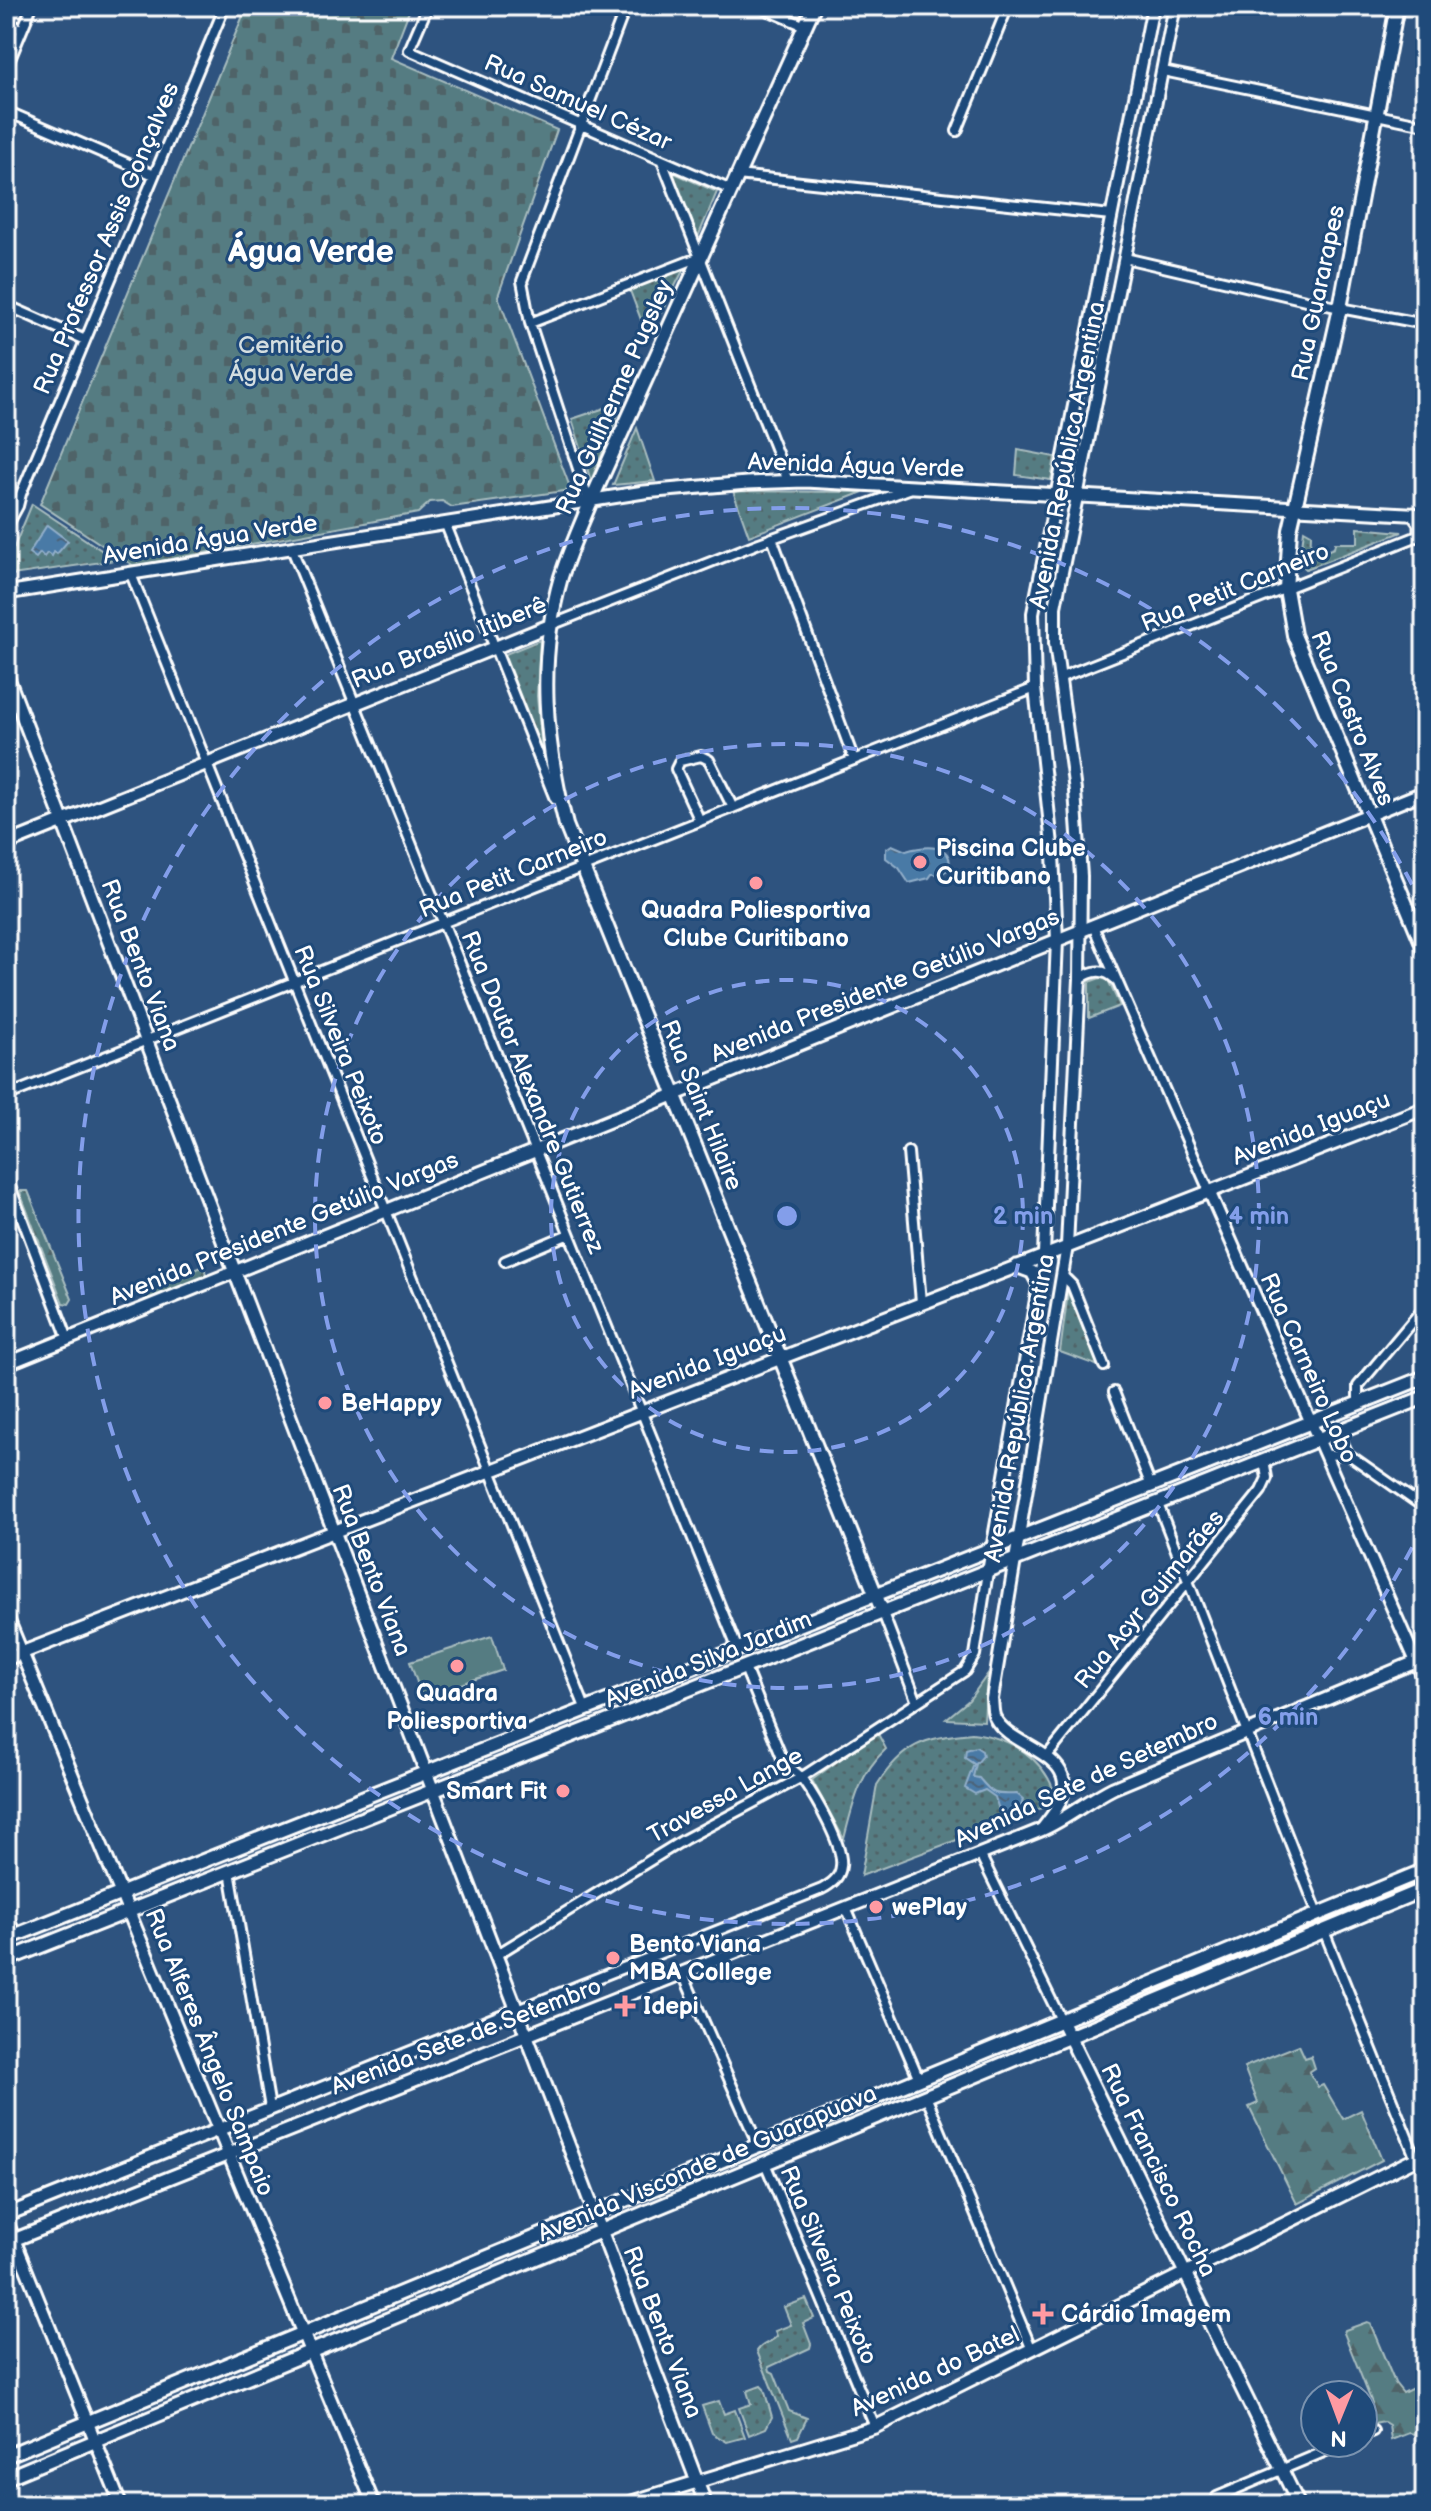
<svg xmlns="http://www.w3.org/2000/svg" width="1431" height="2511" font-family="'Balsamiq Sans',sans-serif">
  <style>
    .green { fill: url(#green-dots); stroke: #aabec0; stroke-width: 2 }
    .forest { fill: url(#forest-firs); stroke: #aabec0; stroke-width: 2 }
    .cemetery { fill: url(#cemetery-stones); stroke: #aabec0; stroke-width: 2 }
    .pitch { fill: #557c82; stroke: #aabec0; stroke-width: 2 }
    .water { fill: url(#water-ripples); stroke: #92afca; stroke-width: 2 }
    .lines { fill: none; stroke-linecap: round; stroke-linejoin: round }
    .minor-casing { stroke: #fff; stroke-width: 14 }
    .tertiary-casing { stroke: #fff; stroke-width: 16 }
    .secondary-casing { stroke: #fff; stroke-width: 17 }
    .primary-casing { stroke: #fff; stroke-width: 18 }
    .minor { stroke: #1f4a7a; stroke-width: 8 }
    .tertiary { stroke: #1f4a7a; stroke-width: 10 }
    .secondary { stroke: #1f4a7a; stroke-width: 11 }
    .primary { stroke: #1f4a7a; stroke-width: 12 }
    .ring { fill: none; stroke: #839eea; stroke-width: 4; stroke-dasharray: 14 10 }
    .poi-dot { fill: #ff9aa2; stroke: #1f4a7a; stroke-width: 3 }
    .labels { text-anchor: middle; stroke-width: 6; stroke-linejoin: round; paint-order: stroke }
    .street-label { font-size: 24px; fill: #fff; stroke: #1f4a7a }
    .park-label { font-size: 24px; fill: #d4dee0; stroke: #1f4a7a }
    .poi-label { font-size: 24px; font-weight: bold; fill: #fff; stroke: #1f4a7a; text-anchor: start }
    .district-label { font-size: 32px; font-weight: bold; fill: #fff; stroke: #1f4a7a }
    .centre { fill: #839eea; stroke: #1f4a7a; stroke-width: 4 }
    .ring-label { font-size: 24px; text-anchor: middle; font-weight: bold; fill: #839eea; stroke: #1f4a7a; stroke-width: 6; stroke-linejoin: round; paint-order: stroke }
  </style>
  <defs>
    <pattern id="green-dots" width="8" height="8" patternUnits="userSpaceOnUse" patternTransform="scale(2)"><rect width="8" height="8" fill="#557c82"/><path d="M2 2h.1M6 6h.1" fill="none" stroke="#506467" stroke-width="1.8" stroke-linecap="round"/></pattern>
    <pattern id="forest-firs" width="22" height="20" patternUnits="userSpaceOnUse" patternTransform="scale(2)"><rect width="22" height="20" fill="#557c82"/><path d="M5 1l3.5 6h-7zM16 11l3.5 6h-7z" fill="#506467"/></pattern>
    <pattern id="cemetery-stones" width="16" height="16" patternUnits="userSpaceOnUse" patternTransform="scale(2)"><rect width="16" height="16" fill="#557c82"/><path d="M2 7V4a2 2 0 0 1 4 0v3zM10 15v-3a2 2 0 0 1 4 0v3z" fill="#506467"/></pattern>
    <pattern id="water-ripples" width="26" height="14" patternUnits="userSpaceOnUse" patternTransform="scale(2)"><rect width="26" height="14" fill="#4a7aa6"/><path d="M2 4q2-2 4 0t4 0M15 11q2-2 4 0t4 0" fill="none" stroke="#4b6379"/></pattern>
  </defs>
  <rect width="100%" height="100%" fill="#2e537f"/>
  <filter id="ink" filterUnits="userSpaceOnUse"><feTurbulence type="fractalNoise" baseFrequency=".0125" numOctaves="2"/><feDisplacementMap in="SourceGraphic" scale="16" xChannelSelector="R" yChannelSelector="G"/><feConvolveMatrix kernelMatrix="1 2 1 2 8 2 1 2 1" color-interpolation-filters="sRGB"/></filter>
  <g filter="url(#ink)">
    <!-- green -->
    <path class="green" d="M670,171L717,192L698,237Z
      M687,263L648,338L629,288Z
      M623,402L591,481L572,419Z
      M637,428L655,481L613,485Z
      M1018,450L1055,457L1051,480L1016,475Z
      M733,491L863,492L749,536Z
      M32,504L116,560L12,575L6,571L7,564Z
      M1358,528L1402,532L1306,569L1300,563L1304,530L1311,534L1310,557L1334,548L1335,543H1358Z
      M540,640L537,696L542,752L503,655Z
      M1100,978L1108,980L1120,1006L1089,1018V982Z
      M1068,1292L1099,1366L1060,1352Z
      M987,1675L984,1721L946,1719L969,1700Z
      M877,1732L886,1749C859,1774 853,1804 844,1839L812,1780Z
      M972,1733C1010,1737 1045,1758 1056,1797L1050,1805L861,1876L877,1785C903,1744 925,1737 972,1733Z
      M806,2299L814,2318L803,2323L811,2344L810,2348L769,2367L770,2371L774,2373L789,2411L807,2418L798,2437L792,2439L757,2351C762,2343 771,2343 777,2336L775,2331L791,2325L784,2307Z
      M761,2386L764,2389L772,2417L766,2428L749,2435L739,2408L751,2404L747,2391Z
      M719,2401L724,2414L735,2410L745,2437L727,2442L712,2433L702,2406Z"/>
    <!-- forest -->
    <path class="forest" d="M28,1191L72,1299L69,1304L63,1303L21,1195L20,1191Z
      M204,1266L206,1275L204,1278L147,1301L142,1295L143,1292Z
      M1299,2045L1305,2058L1311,2056L1315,2068L1309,2072L1318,2087L1323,2085L1343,2119L1361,2110L1382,2160L1297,2204L1249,2107L1258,2103L1244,2067Z
      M1367,2322L1370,2323L1395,2383L1403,2393L1425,2382V2454L1415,2434L1409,2433L1391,2440L1389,2425L1384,2422L1374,2424L1367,2420L1372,2403L1344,2333L1345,2330Z"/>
    <!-- cemetery -->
    <path class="cemetery" d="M247,6H411L391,58L557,130L498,296L571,490L452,507L442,501L430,502L418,513L134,566L40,504Z"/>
    <!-- pitch -->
    <path class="pitch" d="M492,1636L503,1670L422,1697L410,1662Z"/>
    <!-- water -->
    <path class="water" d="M47,525L68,541L57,554L54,552L52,556L47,553L44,557L40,553L36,558L29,553Z
      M892,845L906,851C923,846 955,842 949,869L941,874H932L929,878L909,883L899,868L886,858V849Z
      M976,1747L982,1751L983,1756L976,1764L973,1777L979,1778C993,1795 994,1795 1017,1794L1023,1799L1019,1814L1010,1819L1002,1820L995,1797L985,1790L975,1794L965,1788L974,1764L965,1758L966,1750Z"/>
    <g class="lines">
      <defs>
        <path id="minor" d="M428,6L409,50L731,190
          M758,6L805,26
          M6,21L22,30
          M6,69L32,6
          M1163,71L1425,125
          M6,111L154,175
          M957,131L1008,6
          M662,161L788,481
          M737,175L1111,215
          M1125,258L1340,308L1425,324
          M6,305L85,340
          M530,323L700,257
          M589,502L530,323L522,281L626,6
          M6,503L18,506
          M446,525L555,799
          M6,528L18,506L21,494L225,6
          M772,538L854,760
          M292,549L738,1650
          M131,574L586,1710
          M551,625L759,543L909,489
          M1059,678L1423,534
          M700,821L676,769L680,761L701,756L709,760L733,808
          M1093,926L1209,1191
          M1080,979C1092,970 1104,968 1115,979
          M6,1096L1035,688
          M908,1152L921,1302
          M6,1176L68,1339
          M505,1261L569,1234
          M1064,1277L1072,1285L1104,1366
          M1114,1392L1151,1486
          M1358,1404V1386L1425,1306
          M1338,1432L1348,1454
          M1325,1455L1348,1454L1425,1508
          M1158,1504L1318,1914
          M883,1613L917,1702
          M1047,1756L1261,1491L1267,1478L1264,1461
          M980,1854L1061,2020
          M230,1871L270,2108
          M846,1908L919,2079
          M6,1912L16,1935
          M1324,1931L1416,2159
          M496,1955L685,1839L802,1777L965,1671L975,1655L988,1572
          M683,1974L758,2145
          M517,2010L822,1889C831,1884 840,1878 841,1866C844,1846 815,1797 803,1780C797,1770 790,1772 782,1758L745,1668
          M926,2096L1032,2350
          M765,2163L875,2427
          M1363,2435L1373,2431
          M1217,2497L1345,2443"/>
        <path id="tertiary" d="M1209,1191L1425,1682
          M988,1572L1044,1254L1057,940L1053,854L1035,688L1033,613L1153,6
          M1041,1830C1047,1822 1055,1813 1059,1804C1084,1754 1011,1749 995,1718C992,1712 993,1705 992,1699L1067,1246L1080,979L1081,876L1075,791L1055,643V607L1175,6
          M6,2219L121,2505"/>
        <path id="secondary" d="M1413,514L1420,524V536
          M6,593L644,492L747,483L805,481L1425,515
          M6,673L706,2505
          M6,844L551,625
          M1016,1266L1032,1272L1039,1285
          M6,1364L1425,792
          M6,1615L374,2505
          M6,1659L1425,1108
          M1061,2020L1299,2505
          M6,2215L517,2010
          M6,2243L1041,1830C1067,1819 1087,1801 1113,1788L1425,1658
          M622,2505L875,2427L1425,2154"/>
        <path id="primary" d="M814,6L590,503C580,527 569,552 561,577C537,661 545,742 566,825L883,1613
          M1397,6L1340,308L1290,530L1286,589L1294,635L1425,950
          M6,1939L1425,1377
          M6,1960L1425,1397
          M6,2456L1425,1870
          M6,2478L1425,1889"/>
      </defs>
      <!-- minor casing -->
      <use href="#minor" class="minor-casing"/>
      <!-- tertiary casing -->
      <use href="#tertiary" class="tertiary-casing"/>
      <!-- secondary casing -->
      <use href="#secondary" class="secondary-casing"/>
      <!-- primary casing -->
      <use href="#primary" class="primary-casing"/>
      <!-- minor -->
      <use href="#minor" class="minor"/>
      <!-- tertiary -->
      <use href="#tertiary" class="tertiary"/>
      <!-- secondary -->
      <use href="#secondary" class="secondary"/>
      <!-- primary -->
      <use href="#primary" class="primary"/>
    </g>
  </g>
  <!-- distance rings -->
  <g class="ring">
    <circle cx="787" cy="1216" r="236"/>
    <circle cx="787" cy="1216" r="472"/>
    <path d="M1423 1526A708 708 0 1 1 1423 906"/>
  </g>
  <!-- markers -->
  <g class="poi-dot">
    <circle cx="920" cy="862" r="8"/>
    <circle cx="756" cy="883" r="8"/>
    <circle cx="325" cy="1403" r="8"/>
    <circle cx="457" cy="1666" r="8"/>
    <circle cx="563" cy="1791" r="8"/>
    <circle cx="876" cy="1907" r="8"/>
    <circle cx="613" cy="1958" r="8"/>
    <path d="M621 1994h8v8h8v8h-8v8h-8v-8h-8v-8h8z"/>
    <path d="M1039 2302h8v8h8v8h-8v8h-8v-8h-8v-8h8z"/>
  </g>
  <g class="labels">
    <!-- street labels -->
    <g class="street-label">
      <text transform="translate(578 102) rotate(24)" y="8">Rua Samuel Cézar</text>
      <text transform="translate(106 238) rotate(-67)" y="8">Rua Professor Assis Gonçalves</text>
      <text transform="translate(1318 293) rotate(-78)" y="8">Rua Guararapes</text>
      <text transform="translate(614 397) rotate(-66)" y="8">Rua Guilherme Pugsley</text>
      <text transform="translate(1067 455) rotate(-79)" y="8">Avenida República Argentina</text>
      <text transform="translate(856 465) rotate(2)" y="8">Avenida Água Verde</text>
      <text transform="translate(210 539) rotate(-9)" y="8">Avenida Água Verde</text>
      <text transform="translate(1235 587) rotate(-22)" y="8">Rua Petit Carneiro</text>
      <text transform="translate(449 642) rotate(-22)" y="8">Rua Brasílio Itiberê</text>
      <text transform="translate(1353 718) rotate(68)" y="8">Rua Castro Alves</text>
      <text transform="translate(513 873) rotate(-22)" y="8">Rua Petit Carneiro</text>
      <text transform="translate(141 965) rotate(69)" y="8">Rua Bento Viana</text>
      <text transform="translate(885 985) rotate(-22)" y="8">Avenida Presidente Getúlio Vargas</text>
      <text transform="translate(341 1045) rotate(68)" y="8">Rua Silveira Peixoto</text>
      <text transform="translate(533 1092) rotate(68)" y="8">Rua Doutor Alexandre Gutierrez</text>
      <text transform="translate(702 1105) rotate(68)" y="8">Rua Saint Hilaire</text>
      <text transform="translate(1311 1128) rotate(-21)" y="8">Avenida Iguaçu</text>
      <text transform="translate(284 1228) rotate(-22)" y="8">Avenida Presidente Getúlio Vargas</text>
      <text transform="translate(707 1362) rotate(-21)" y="8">Avenida Iguaçu</text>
      <text transform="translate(1309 1368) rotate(66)" y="8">Rua Carneiro Lobo</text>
      <text transform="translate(1019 1408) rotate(-80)" y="8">Avenida República Argentina</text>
      <text transform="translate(372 1570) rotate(69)" y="8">Rua Bento Viana</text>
      <text transform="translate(1149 1599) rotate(-51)" y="8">Rua Acyr Guimarães</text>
      <text transform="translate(708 1659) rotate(-22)" y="8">Avenida Silva Jardim</text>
      <text transform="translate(1086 1780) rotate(-25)" y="8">Avenida Sete de Setembro</text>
      <text transform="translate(725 1795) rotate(-29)" y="8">Travessa Lange</text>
      <text transform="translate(466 2036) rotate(-21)" y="8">Avenida Sete de Setembro</text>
      <text transform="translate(210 2052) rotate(68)" y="8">Rua Alferes Ângelo Sampaio</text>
      <text transform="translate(707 2163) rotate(-23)" y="8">Avenida Visconde de Guarapuava</text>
      <text transform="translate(1159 2170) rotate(64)" y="8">Rua Francisco Rocha</text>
      <text transform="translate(829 2265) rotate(67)" y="8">Rua Silveira Peixoto</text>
      <text transform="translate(663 2332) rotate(69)" y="8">Rua Bento Viana</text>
      <text transform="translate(935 2371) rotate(-25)" y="8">Avenida do Batel</text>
    </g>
    <!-- park labels -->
    <g class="park-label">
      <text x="291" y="353">Cemitério<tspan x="291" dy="28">Água Verde</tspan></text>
    </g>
    <!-- poi labels -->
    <g class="poi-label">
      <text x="936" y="856">Piscina Clube<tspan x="936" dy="28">Curitibano</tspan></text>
      <text x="756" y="918" text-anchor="middle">Quadra Poliesportiva<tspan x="756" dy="28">Clube Curitibano</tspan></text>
      <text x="341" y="1411">BeHappy</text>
      <text x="457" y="1701" text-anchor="middle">Quadra<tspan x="457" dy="28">Poliesportiva</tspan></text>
      <text x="547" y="1799" text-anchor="end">Smart Fit</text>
      <text x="892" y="1915">wePlay</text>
      <text x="629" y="1952">Bento Viana<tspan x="629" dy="28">MBA College</tspan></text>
      <text x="643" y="2014">Idepi</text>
      <text x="1061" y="2322">Cárdio Imagem</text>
    </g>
    <!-- district labels -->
    <g class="district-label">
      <text x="311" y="262">Água Verde</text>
    </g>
  </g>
  <circle cx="787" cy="1216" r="12" class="centre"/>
  <g class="ring-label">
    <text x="1023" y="1224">2 min</text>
    <text x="1259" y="1224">4 min</text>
    <text x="1288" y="1725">6 min</text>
  </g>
  <!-- margin -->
  <rect width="1431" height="2511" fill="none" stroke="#1f4a7a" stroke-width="32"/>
  <rect x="16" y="16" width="1399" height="2479" fill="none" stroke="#fff" stroke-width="3" filter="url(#ink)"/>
  <!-- north arrow -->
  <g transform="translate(1339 2419) rotate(181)"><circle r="38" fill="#1f4a7a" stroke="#7992af" stroke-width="2"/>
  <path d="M0-6L14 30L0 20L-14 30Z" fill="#ff9aa2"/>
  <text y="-12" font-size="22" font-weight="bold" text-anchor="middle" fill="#ffffff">N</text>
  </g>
</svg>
